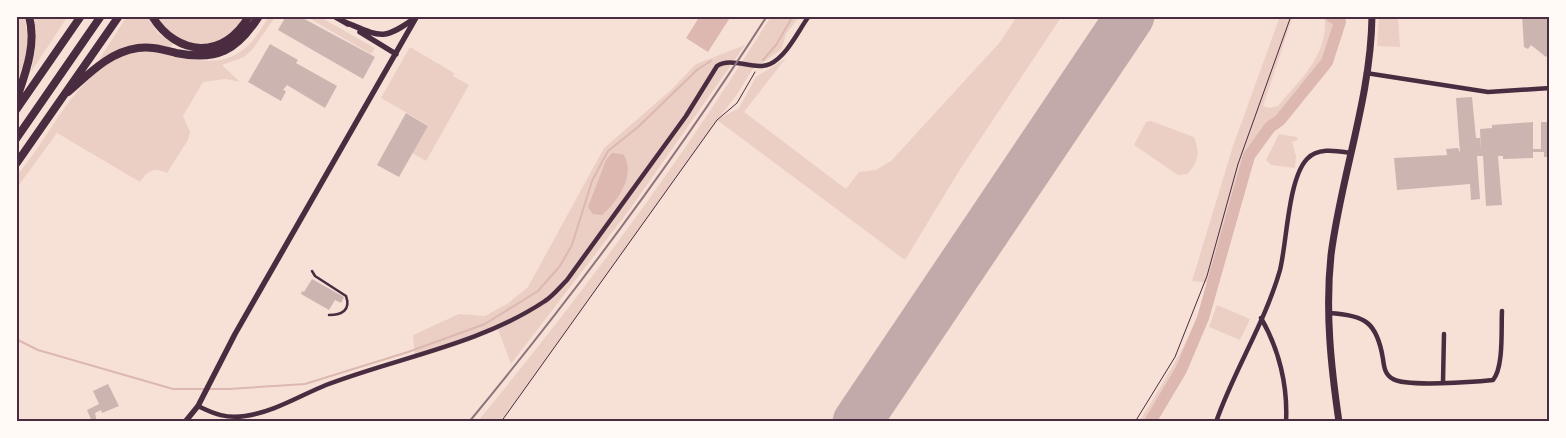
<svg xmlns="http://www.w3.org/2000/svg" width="1566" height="438" font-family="'Fira Sans',sans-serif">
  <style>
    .green { fill: #ebcfc5 }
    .water { fill: #dcb8b0 }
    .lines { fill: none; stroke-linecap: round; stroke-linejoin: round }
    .stream { stroke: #dcb8b0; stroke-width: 2 }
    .river { stroke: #dcb8b0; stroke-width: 12 }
    .runway { stroke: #c3aaaa; stroke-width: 49 }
    .building { fill: #ccb4b1 }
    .path { stroke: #4a2c40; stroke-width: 1 }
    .service { stroke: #4a2c40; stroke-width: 2.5 }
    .minor { stroke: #4a2c40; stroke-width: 4.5 }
    .tertiary { stroke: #4a2c40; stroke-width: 5.5 }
    .primary { stroke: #4a2c40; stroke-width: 7 }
    .motorway { stroke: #4a2c40; stroke-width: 8 }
    .rail { stroke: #8f747c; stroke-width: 2 }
    .neatline { fill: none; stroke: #4a2c40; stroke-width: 2 }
  </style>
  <rect width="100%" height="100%" fill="#f7e1d7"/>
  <!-- green -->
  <path class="green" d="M16,16H24C31,40 26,63 16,84Z
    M33,16H68L31,72L35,51Z
    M127,16H148L158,33L173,43L171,47C149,44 120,49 99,60Z
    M155,16H245C227,43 199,53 170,35C164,31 160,22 155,16Z
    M269,16H276L252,50L244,57L222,65L240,82L226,79L203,82L183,116L190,132L188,140L167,173C154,167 148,170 140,182L57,133L16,189V176C50,138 70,84 116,58C157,35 204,81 244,49C255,41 262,27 269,16Z
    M305,16H318L375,48L371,54Z
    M771,16H800L786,34L782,49L752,70L736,96L718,119L739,108L756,77L786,58L744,112L846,189L859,172L876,170L891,161L1001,41L1017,16H1062L959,171L905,260L717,120L501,422H477C583,294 683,158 771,16Z
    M1280,16H1293L1263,106L1270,108L1278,106C1301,78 1326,58 1325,20L1318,16H1331L1341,23C1329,77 1304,94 1272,134C1266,142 1258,150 1254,158C1231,203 1226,253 1213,301C1200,345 1175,382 1151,422H1139C1168,375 1193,336 1210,283L1192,281L1233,146Z
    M1379,16H1398L1400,47L1377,46Z
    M745,45L630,209L511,364L497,327L415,357L413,335L459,314L485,316L507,304L528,287L604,148L671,90L696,64Z
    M410,47L454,73L453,76L469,85L426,161L412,153L428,125L381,98Z
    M1151,121L1194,137C1200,152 1199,163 1187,174L1178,175L1134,145L1146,122Z
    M1279,134L1297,137L1298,140L1292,142L1296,156L1295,168L1271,165L1266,160Z
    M1217,305L1250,319L1240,340L1209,327Z"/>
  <!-- water -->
  <path class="water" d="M700,16H731L708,52L686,38Z
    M612,153L623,154C637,174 618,201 602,215L593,214L588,207L606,160Z"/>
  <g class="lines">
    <!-- stream -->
    <path class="stream" d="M763,60L776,45L793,16
      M16,339L38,350L173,389H229L305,384L408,352L485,324L538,291L560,266L572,245L592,181L608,151L638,127L698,69L711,61"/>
    <!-- river -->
    <path class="river" d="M1150,422L1181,370L1203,318L1249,156L1270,127L1280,120L1327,62L1340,22L1331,16"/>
    <!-- runway -->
    <path class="runway" d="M857,422L1130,16"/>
  </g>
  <!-- building -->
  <path class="building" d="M286,16H299L375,57L363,79L278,30Z
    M1522,16H1547L1550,22V51L1546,57L1531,45L1528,49L1524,47Z
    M270,44L298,60L296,63L337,86L325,108L287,85L283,90L286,91L281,101L248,82Z
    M1472,97L1476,138H1480L1481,152L1480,129L1492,128V125L1533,122V149H1541V122H1550V157H1544V152H1533V158L1503,159V156H1498L1502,205L1486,206L1483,156H1477L1480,199L1471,200L1470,184L1397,190L1394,158L1447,155L1446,149L1458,148L1460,153L1456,98Z
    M406,113L428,126L399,177L377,165Z
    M312,279L344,297L341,303L335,300L329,310L301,294L302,291L304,292Z
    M108,384L119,406L102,413L101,410L95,413L97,422H92L87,410L99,404L93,391Z"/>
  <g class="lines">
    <!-- path -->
    <path class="path" d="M501,422L717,120L737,103L755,72
      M1135,422L1175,357L1207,276L1238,164L1291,16"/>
    <!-- service -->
    <path class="service" d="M312,271L315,276L346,296C351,310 342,315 329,315"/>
    <!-- minor -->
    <path class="minor" d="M1366,73L1488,92L1550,88
      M1329,313C1365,315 1377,322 1383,359C1384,367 1385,375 1393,379C1406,387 1474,382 1493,380C1504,367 1501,328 1502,311
      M1261,318C1279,349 1288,386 1286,422
      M1443,382L1444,334
      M198,406C214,414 227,419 245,416C274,412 299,396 326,385C399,357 479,345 545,301C553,296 560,287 567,280L686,116L717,66C731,56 756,71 770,64C787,56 798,31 809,16
      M1216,422C1234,370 1265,323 1280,270C1287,242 1288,179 1307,159C1318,147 1337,151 1351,153"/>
    <!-- tertiary -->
    <path class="tertiary" d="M334,16L348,24
      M345,22C381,37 383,41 415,18
      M360,32L396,54
      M185,422L198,406L235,334L417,16"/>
    <!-- primary -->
    <path class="primary" d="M1339,422C1331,367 1325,311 1331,255C1341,176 1371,97 1372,16"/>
    <!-- motorway -->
    <path class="motorway" d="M152,16C177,57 224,60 249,16
      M68,92C89,74 109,52 138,48C151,46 164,50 176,53C217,61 237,51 259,16
      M16,101C25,74 37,45 29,16
      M16,110L81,16
      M16,139L101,16
      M16,164L119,16"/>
    <!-- rail -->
    <path class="rail" d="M469,422C576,292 676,158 767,16"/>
  </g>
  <!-- border -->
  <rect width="1566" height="438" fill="none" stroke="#fffaf5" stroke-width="35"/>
  <rect x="18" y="18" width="1530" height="402" class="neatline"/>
</svg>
